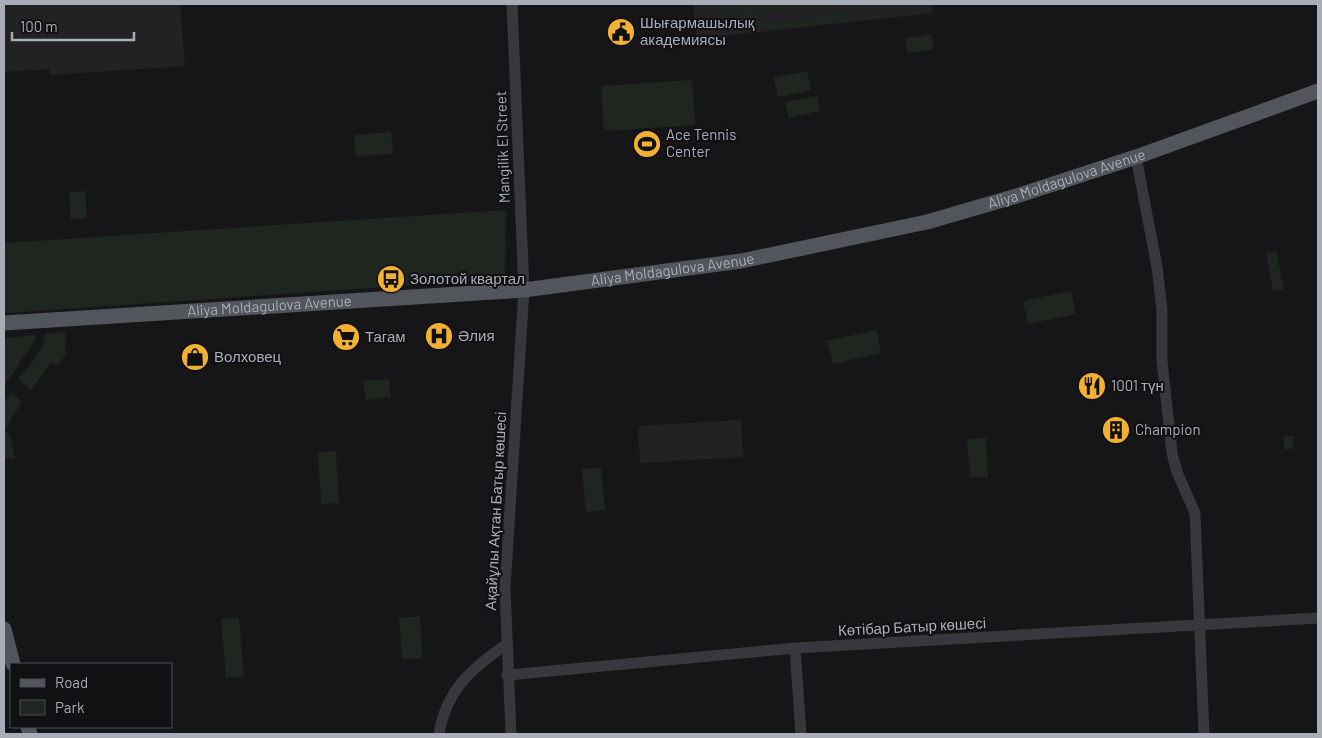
<svg xmlns="http://www.w3.org/2000/svg" width="1322" height="738" font-family="Barlow,sans-serif">
  <style>
    .built { fill: #222225 }
    .green { fill: #1e261f }
    .lines { fill: none; stroke-linecap: round; stroke-linejoin: round }
    .minor { stroke: #37383d; stroke-width: 11 }
    .major { stroke: #53555c; stroke-width: 15 }
    .labels { text-anchor: middle; stroke-width: 4; stroke-linejoin: round; paint-order: stroke }
    .poi-label { font-size: 15px; fill: #a8adb8; stroke: #111113; text-anchor: start }
    .street-label { font-size: 15px; fill: #a8adb8; stroke: #111113 }
  </style>
  <rect width="100%" height="100%" fill="#161618"/>
  <!-- built -->
  <path class="built" d="M4,4H180L185,66L50,75L49,69L4,72Z
    M693,4H932L933,13L696,39Z
    M741,420L743,457L640,463L638,426Z"/>
  <!-- green -->
  <path class="green" d="M713,4H720C746,36 796,19 832,15L842,12L852,4H861C856,10 851,15 843,18C828,25 759,33 743,28C730,24 720,15 713,4Z
    M737,4H846V5L738,16Z
    M931,34L934,49L908,53L905,39Z
    M807,71L811,90L778,97L774,78Z
    M692,80L695,125L604,131L601,86Z
    M817,96L820,111L789,118L785,102Z
    M391,132L393,154L356,156L354,135Z
    M85,191L87,218L71,219L69,192Z
    M506,210L505,279L4,313V243Z
    M1276,251L1284,289L1273,291L1266,253Z
    M1071,291L1076,314L1028,324L1023,301Z
    M876,330L881,353L833,364L827,341Z
    M65,332L66,355L57,366L51,362L31,390L18,379C28,366 45,351 45,334Z
    M35,335V340L4,386V338Z
    M389,379L391,397L366,400L363,381Z
    M11,392L22,402L4,430L10,435L15,459L4,457V403Z
    M1284,436H1293L1294,449H1284Z
    M986,438L988,477L970,478L967,439Z
    M336,451L339,503L321,504L318,452Z
    M601,468L605,510L586,512L582,469Z
    M420,616L422,658L402,659L399,618Z
    M239,617L244,676L226,678L221,619Z"/>
  <g class="lines">
    <!-- minor -->
    <path class="minor" d="M1136,157L1157,267L1162,310V361L1172,453L1177,472L1195,513L1204,734
      M795,648L801,734
      M507,675L795,648L1318,618
      M439,734C446,690 472,668 507,644
      M511,734L505,588L524,290L512,4"/>
    <!-- major -->
    <g class="major">
      <path id="s1" d="M4,323L524,290L741,261L927,222L1013,197L1136,157L1318,91"/>
      <path d="M4,629L13,664"/>
      <path d="M28,727L30,734"/>
    </g>
  </g>
  <!-- icons -->
  <defs>
    <symbol id="civic-disc" viewBox="-11 -11 22 22"><circle r="9.5" fill="#f2b134" stroke="#111113"/><path d="M-.6-6.5H3V-4.5H.6V-3L4-1V1h2V6H-6V1h2V-1L-.6-3ZM-1.2 2.5V6h2.4V2.5Z" fill="#111"/></symbol>
    <symbol id="stadium-disc" viewBox="-11 -11 22 22"><circle r="9.5" fill="#f2b134" stroke="#111113"/><path d="M0-5a6.5 5 0 1 0 0 10a6.5 5 0 1 0 0-10ZM-3.5-1.8h7v3.6h-7Z" fill="#111"/></symbol>
    <symbol id="bus-disc" viewBox="-11 -11 22 22"><circle r="9.5" fill="#f2b134" stroke="#111113"/><path d="M-5-6H5V4H4V6H2V4H-2V6H-4V4H-5ZM-3.5-4V0h7V-4ZM-3.5 1.2v1.5H-2V1.2ZM2 1.2v1.5H3.5V1.2Z" fill="#111"/></symbol>
    <symbol id="hospital-disc" viewBox="-11 -11 22 22"><circle r="9.5" fill="#f2b134" stroke="#111113"/><path d="M-5-5h3v3.5h4V-5h3V5h-3V1.5h-4V5h-3Z" fill="#111"/></symbol>
    <symbol id="supermarket-disc" viewBox="-11 -11 22 22"><circle r="9.5" fill="#f2b134" stroke="#111113"/><path d="M-6-5.5h2.5l.6 2H6L4.5 2H-2.5L-4.4-4H-6ZM-1.5 3.2a1.3 1.3 0 1 0 .1 0ZM3 3.2a1.3 1.3 0 1 0 .1 0Z" fill="#111"/></symbol>
    <symbol id="shop-disc" viewBox="-11 -11 22 22"><circle r="9.5" fill="#f2b134" stroke="#111113"/><path d="M-5-2.5h2.3a2.7 3.5 0 0 1 5.4 0H5L5.5 6h-11ZM-1.5-2.5h3a1.5 2.3 0 0 0-3 0Z" fill="#111"/></symbol>
    <symbol id="restaurant-disc" viewBox="-11 -11 22 22"><circle r="9.5" fill="#f2b134" stroke="#111113"/><path d="M-5-6h1v4h1v-4h1v4h1v-4h1v5L-1.5 .5V6h-2V.5L-5-1ZM5-6V6H3V1.5H1.5Q1.5-4 5-6Z" fill="#111"/></symbol>
    <symbol id="building-disc" viewBox="-11 -11 22 22"><circle r="9.5" fill="#f2b134" stroke="#111113"/><path d="M-4-6H4V6H1V3H-1V6H-4ZM-2.5-4.3h1.7v1.8h-1.7ZM.8-4.3h1.7v1.8H.8ZM-2.5-1h1.7V.8h-1.7ZM.8-1h1.7V.8H.8Z" fill="#111"/></symbol>
  </defs>
  <g fill-rule="evenodd">
    <use href="#civic-disc" x="605" y="16" width="32" height="32"/>
    <use href="#stadium-disc" x="631" y="128" width="32" height="32"/>
    <use href="#bus-disc" x="375" y="263" width="32" height="32"/>
    <use href="#hospital-disc" x="423" y="320" width="32" height="32"/>
    <use href="#supermarket-disc" x="330" y="321" width="32" height="32"/>
    <use href="#shop-disc" x="179" y="341" width="32" height="32"/>
    <use href="#restaurant-disc" x="1076" y="370" width="32" height="32"/>
    <use href="#building-disc" x="1100" y="414" width="32" height="32"/>
  </g>
  <g class="labels">
    <!-- poi labels -->
    <g class="poi-label">
      <text x="640" y="28">Шығармашылық<tspan x="640" dy="17">академиясы</tspan></text>
      <text x="666" y="140">Ace Tennis<tspan x="666" dy="17">Center</tspan></text>
      <text x="410" y="284">Золотой квартал</text>
      <text x="458" y="341">Әлия</text>
      <text x="365" y="342">Тагам</text>
      <text x="214" y="362">Волховец</text>
      <text x="1111" y="391">1001 түн</text>
      <text x="1135" y="435">Champion</text>
    </g>
    <!-- street labels -->
    <g class="street-label">
      <text transform="translate(503 147) rotate(-92)" y="5">Mangilik El Street</text>
      <text dy="5" stroke="none"><textPath href="#s1" startOffset="1076">Aliya Moldagulova Avenue</textPath></text>
      <text dy="5" stroke="none"><textPath href="#s1" startOffset="671">Aliya Moldagulova Avenue</textPath></text>
      <text dy="5" stroke="none"><textPath href="#s1" startOffset="266">Aliya Moldagulova Avenue</textPath></text>
      <text transform="translate(496 511) rotate(-87)" y="5">Ақайұлы Ақтан Батыр көшесі</text>
      <text transform="translate(912 627) rotate(-3)" y="5">Көтібар Батыр көшесі</text>
    </g>
  </g>
  <!-- border -->
  <rect width="1322" height="738" fill="none" stroke="#a8adb8" stroke-width="10"/>
  <!-- legend -->
  <rect x="10" y="663" width="162" height="65" fill="#111113" stroke="#4d4f55"/>
  <rect x="20" y="679" width="25" height="8" fill="#53555c" stroke="#4d4f55"/>
  <text x="55" y="688" font-size="15" fill="#a8adb8">Road</text>
  <rect x="20" y="700" width="25" height="15" fill="#1e261f" stroke="#4d4f55"/>
  <text x="55" y="713" font-size="15" fill="#a8adb8">Park</text>
  <!-- scale -->
  <path d="M12 32v8h122v-8" fill="none" stroke="#a8adb8" stroke-width="2.5"/>
  <text x="20" y="32" font-size="15" fill="#a8adb8" stroke="#111113" stroke-width="4" paint-order="stroke">100 m</text>
</svg>
